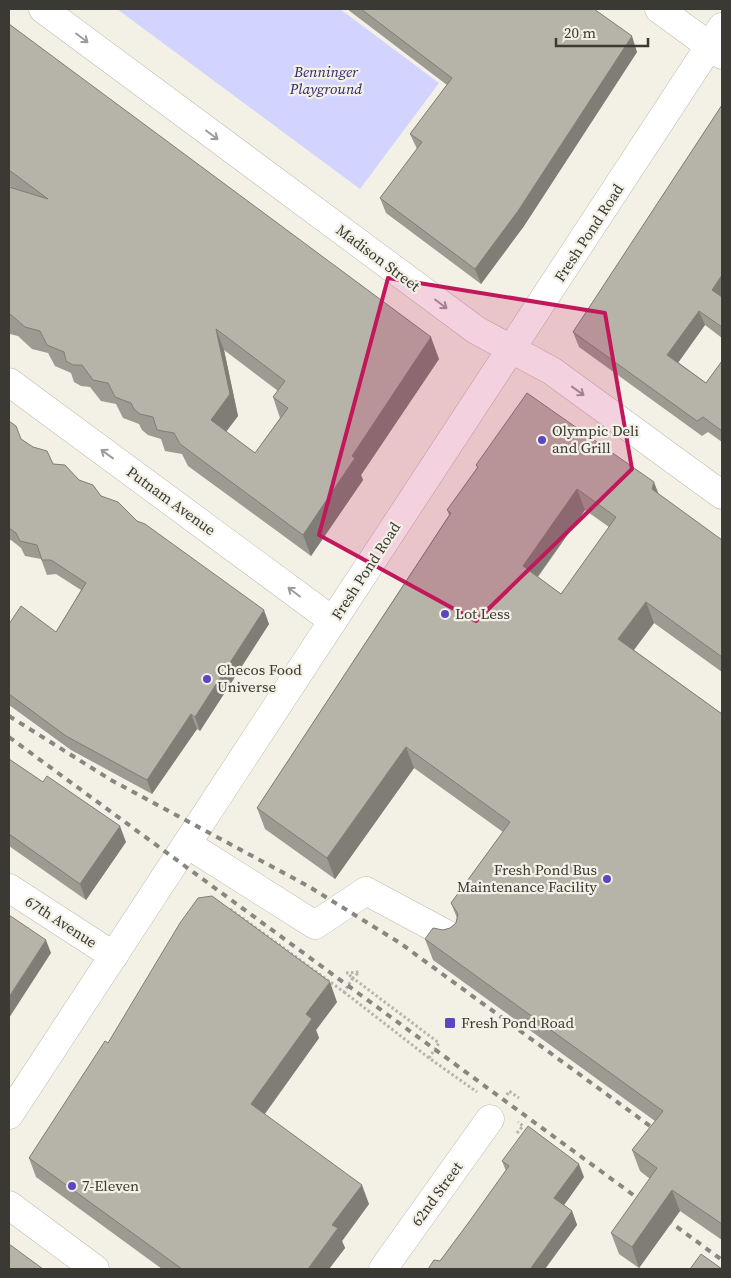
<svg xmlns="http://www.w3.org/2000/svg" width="731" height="1278" font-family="'Source Serif 4',serif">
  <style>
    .green { fill: #d3d3ff }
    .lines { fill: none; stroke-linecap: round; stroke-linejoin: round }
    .minor-casing { stroke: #bebbb0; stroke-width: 29 }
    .major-casing { stroke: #bebbb0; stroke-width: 29 }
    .path { stroke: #b6b4ab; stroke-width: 3; stroke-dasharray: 2.5 2.5; stroke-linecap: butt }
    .minor { stroke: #fff; stroke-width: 28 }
    .major { stroke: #fff; stroke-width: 28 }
    .rail { stroke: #88867e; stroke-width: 4; stroke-dasharray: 6 6; stroke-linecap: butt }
    .wall { fill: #9d9a91; fill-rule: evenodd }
    .shaded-wall { fill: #7f7d76 }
    .building { fill: #b6b3a9; stroke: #7f7d76; fill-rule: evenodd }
    .oneway { stroke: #9c9c9a }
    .marked { fill: #c2185b; fill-opacity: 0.2; stroke: #c2185b; stroke-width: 4; stroke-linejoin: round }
    .poi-dot { fill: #5b48c0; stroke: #f3f0e5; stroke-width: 2 }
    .labels { text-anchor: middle; stroke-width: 4.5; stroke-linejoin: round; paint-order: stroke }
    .park-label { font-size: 15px; font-style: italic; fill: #312571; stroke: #f3f0e5 }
    .street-label { font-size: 15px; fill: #3a3934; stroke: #f3f0e5 }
    .poi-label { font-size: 15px; fill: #3a3934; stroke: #f3f0e5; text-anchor: start }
  </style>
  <rect width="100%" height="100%" fill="#f3f0e5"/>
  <!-- green -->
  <path class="green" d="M117,9H340L439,83L360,189Z"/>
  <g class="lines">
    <defs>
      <path id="minor" d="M43,9L476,330L552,371L722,495
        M659,9L722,55
        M9,382L333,621
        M187,844L315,925L366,891L450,936
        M9,888L114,956
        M9,1205L95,1269
        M383,1269L490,1119"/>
      <path id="major" d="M9,1115L722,27"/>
    </defs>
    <!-- minor casing -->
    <use href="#minor" class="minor-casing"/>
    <!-- major casing -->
    <use href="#major" class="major-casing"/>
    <!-- path -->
    <path class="path" d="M230,909L344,992L353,978L347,973
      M346,973L359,972L353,978L439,1043L429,1058L477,1092
      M344,992L429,1058
      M507,1095L509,1091L519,1098
      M517,1133L523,1126L518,1122"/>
    <!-- minor -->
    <use href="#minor" class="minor"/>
    <!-- major -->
    <use href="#major" class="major"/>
    <!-- rail -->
    <path class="rail" d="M9,716L111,780L308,886L400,943L661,1134
      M9,737L722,1260"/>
  </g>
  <!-- wall -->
  <path class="wall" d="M347,9H594L637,52L524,226L481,284L386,213L380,198L417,149L410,134L447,85Z
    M9,24L439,359L361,475L363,480L311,556L188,466L182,454L165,451L161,439L148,435L142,430L139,424L123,418L116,404L101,401L90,387L81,386L74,382L71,373L55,366L48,353L32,349L18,336L10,334L9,332V187L12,188L9,185ZM224,350L278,391L273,397L280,418L255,453L226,432L238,416Z
    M722,105V338L705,325L678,362L706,383L722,361V442L708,432L702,436L579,347L573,332Z
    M9,421L21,439L53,464L79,480L137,521L269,624L200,731L197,729L152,794L71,750L9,705V624L56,632L81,590L56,574L47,575L41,559L25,556L21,548L11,540H9Z
    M476,465L658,494L722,540V672L654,623L634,650L722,714V1240L680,1211L639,1268L619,1254L611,1233L650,1179L640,1171L632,1150L655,1121L433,960L425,939L443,930L450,928L456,923L457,918L451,903L503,832L414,768L335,879L265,829L257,808L449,515L447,510L477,468ZM585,510L609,527L561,594L538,577Z
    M9,759L126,842L86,900L9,846Z
    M337,1002L316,1030L319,1038L265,1114L369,1204L342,1241L345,1248L329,1269H162L36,1177L29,1158L108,1043Z
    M502,1161L584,1177L564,1205L572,1211L577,1225L545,1269H428L440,1261L469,1222L506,1171Z"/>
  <!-- shaded-wall -->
  <path class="shaded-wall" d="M632,36L637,52L524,226L481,284L475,269Z
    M722,275V298L712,290Z
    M699,311L705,325L673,370L667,355Z
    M216,329L224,350L238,416L218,442L211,420Z
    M431,337L439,359L361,475L363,480L311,556L303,535L352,456Z
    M654,482L662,503L652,489Z
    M577,489L585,510L530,587L523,566Z
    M646,602L654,623L626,660L618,639Z
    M264,610L269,624L200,731L195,717Z
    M191,714L197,729L152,794L147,780Z
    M406,747L414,768L335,879L327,858Z
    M120,826L126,842L86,900L80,884Z
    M46,940L51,953L9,1018V997Z
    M330,982L337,1002L316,1030L319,1038L258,1123L251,1104L306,1014Z
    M579,1164L584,1177L559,1212L554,1198Z
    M362,1185L369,1204L342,1241L345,1248L329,1269H308L332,1225Z
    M672,1190L680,1211L639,1268L632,1247Z
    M572,1211L577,1225L545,1269H531V1268Z"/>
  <!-- building -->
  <path class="building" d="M361,9H594L632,36L518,211L475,269L380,198L422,142L410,134L452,78Z
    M9,24L431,337L352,456L355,458L303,535L180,444L174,433L157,430L153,417L140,414L134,409L131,403L115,397L108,383L93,380L82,365H73L66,361L64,352L47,345L40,331L25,327L10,314H9V187L48,199L9,170ZM216,329L285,381L273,397L288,408L255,453L211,420L230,394Z
    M722,105V275L712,290L722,297V327L699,311L667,355L706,383L722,361V431L703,417L697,421L573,332Z
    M527,393L654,482L652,489L722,540V657L646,602L618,639L722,714V1224L672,1190L632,1247L611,1233L657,1168L632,1150L663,1111L425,939L433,928L443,930L450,928L456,923L458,914L451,903L510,822L406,747L327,858L257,808L451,513L447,510L478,467L476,465ZM577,489L616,517L561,594L523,566Z
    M9,421L16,426L21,439L33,447L47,451L53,464L65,465L79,480L93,485L101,496L118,502L137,521L145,524L264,610L195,717L191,714L147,780L66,736L9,694V624L21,606L56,632L86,583L51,560H42L37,545L20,541L16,533L9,528Z
    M9,759L43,782L47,776L120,826L80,884L9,834Z
    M212,896L330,982L306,1014L312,1019L251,1104L362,1185L332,1225L338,1228L308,1269H182L29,1158L105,1041L108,1043L180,923L198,898Z
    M9,915L46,940L9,997Z
    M528,1126L579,1164L554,1198L572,1211L531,1268L532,1269H428L434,1260L440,1261L469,1222L509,1166L502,1161Z
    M9,1244L43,1269H9Z
    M701,1254L722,1269H690Z"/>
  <!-- one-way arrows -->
  <defs><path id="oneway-shaft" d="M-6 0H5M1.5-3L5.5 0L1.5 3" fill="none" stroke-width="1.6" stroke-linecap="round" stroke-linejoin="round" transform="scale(1.25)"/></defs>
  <g class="oneway">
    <use href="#oneway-shaft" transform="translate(82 38) rotate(37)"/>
    <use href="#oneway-shaft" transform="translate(212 135) rotate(37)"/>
    <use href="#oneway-shaft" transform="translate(441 304) rotate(37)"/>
    <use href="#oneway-shaft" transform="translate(578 391) rotate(36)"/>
    <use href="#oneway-shaft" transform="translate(107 454) rotate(-144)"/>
    <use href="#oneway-shaft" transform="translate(294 592) rotate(-143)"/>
  </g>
  <!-- marked area -->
  <path class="marked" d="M388,278L605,313L632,469L476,621L319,535Z"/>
  <!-- markers -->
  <g class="poi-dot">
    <circle cx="542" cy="440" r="5"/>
    <circle cx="445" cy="614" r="5"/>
    <circle cx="207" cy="679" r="5"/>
    <circle cx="607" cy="879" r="5"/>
    <rect x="444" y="1017" width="12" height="12" rx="2.5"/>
    <circle cx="72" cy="1186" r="5"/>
  </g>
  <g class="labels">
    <!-- park labels -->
    <g class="park-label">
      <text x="326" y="77">Benninger<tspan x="326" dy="17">Playground</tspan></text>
    </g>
    <!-- street labels -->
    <g class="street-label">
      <text transform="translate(589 233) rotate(-57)" y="5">Fresh Pond Road</text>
      <text transform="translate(378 258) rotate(37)" y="5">Madison Street</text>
      <text transform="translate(171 501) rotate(36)" y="5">Putnam Avenue</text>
      <text transform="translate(366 571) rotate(-57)" y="5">Fresh Pond Road</text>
      <text transform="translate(61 922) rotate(33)" y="5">67th Avenue</text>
      <text transform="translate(437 1194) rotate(-54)" y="5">62nd Street</text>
    </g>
    <!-- poi labels -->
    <g class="poi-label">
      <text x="552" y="436">Olympic Deli<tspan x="552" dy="17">and Grill</tspan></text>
      <text x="455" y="619">Lot Less</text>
      <text x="217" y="675">Checos Food<tspan x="217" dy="17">Universe</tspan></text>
      <text x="597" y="875" text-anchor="end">Fresh Pond Bus<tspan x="597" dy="17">Maintenance Facility</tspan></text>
      <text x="461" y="1028">Fresh Pond Road</text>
      <text x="82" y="1191">7-Eleven</text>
    </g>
  </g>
  <!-- border -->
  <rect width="731" height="1278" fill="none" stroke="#3a3934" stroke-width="20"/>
  <!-- scale -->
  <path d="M556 38v8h92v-8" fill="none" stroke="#3a3934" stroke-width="2.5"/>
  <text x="564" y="38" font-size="15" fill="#3a3934" stroke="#f3f0e5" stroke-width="4" paint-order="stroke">20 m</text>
</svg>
